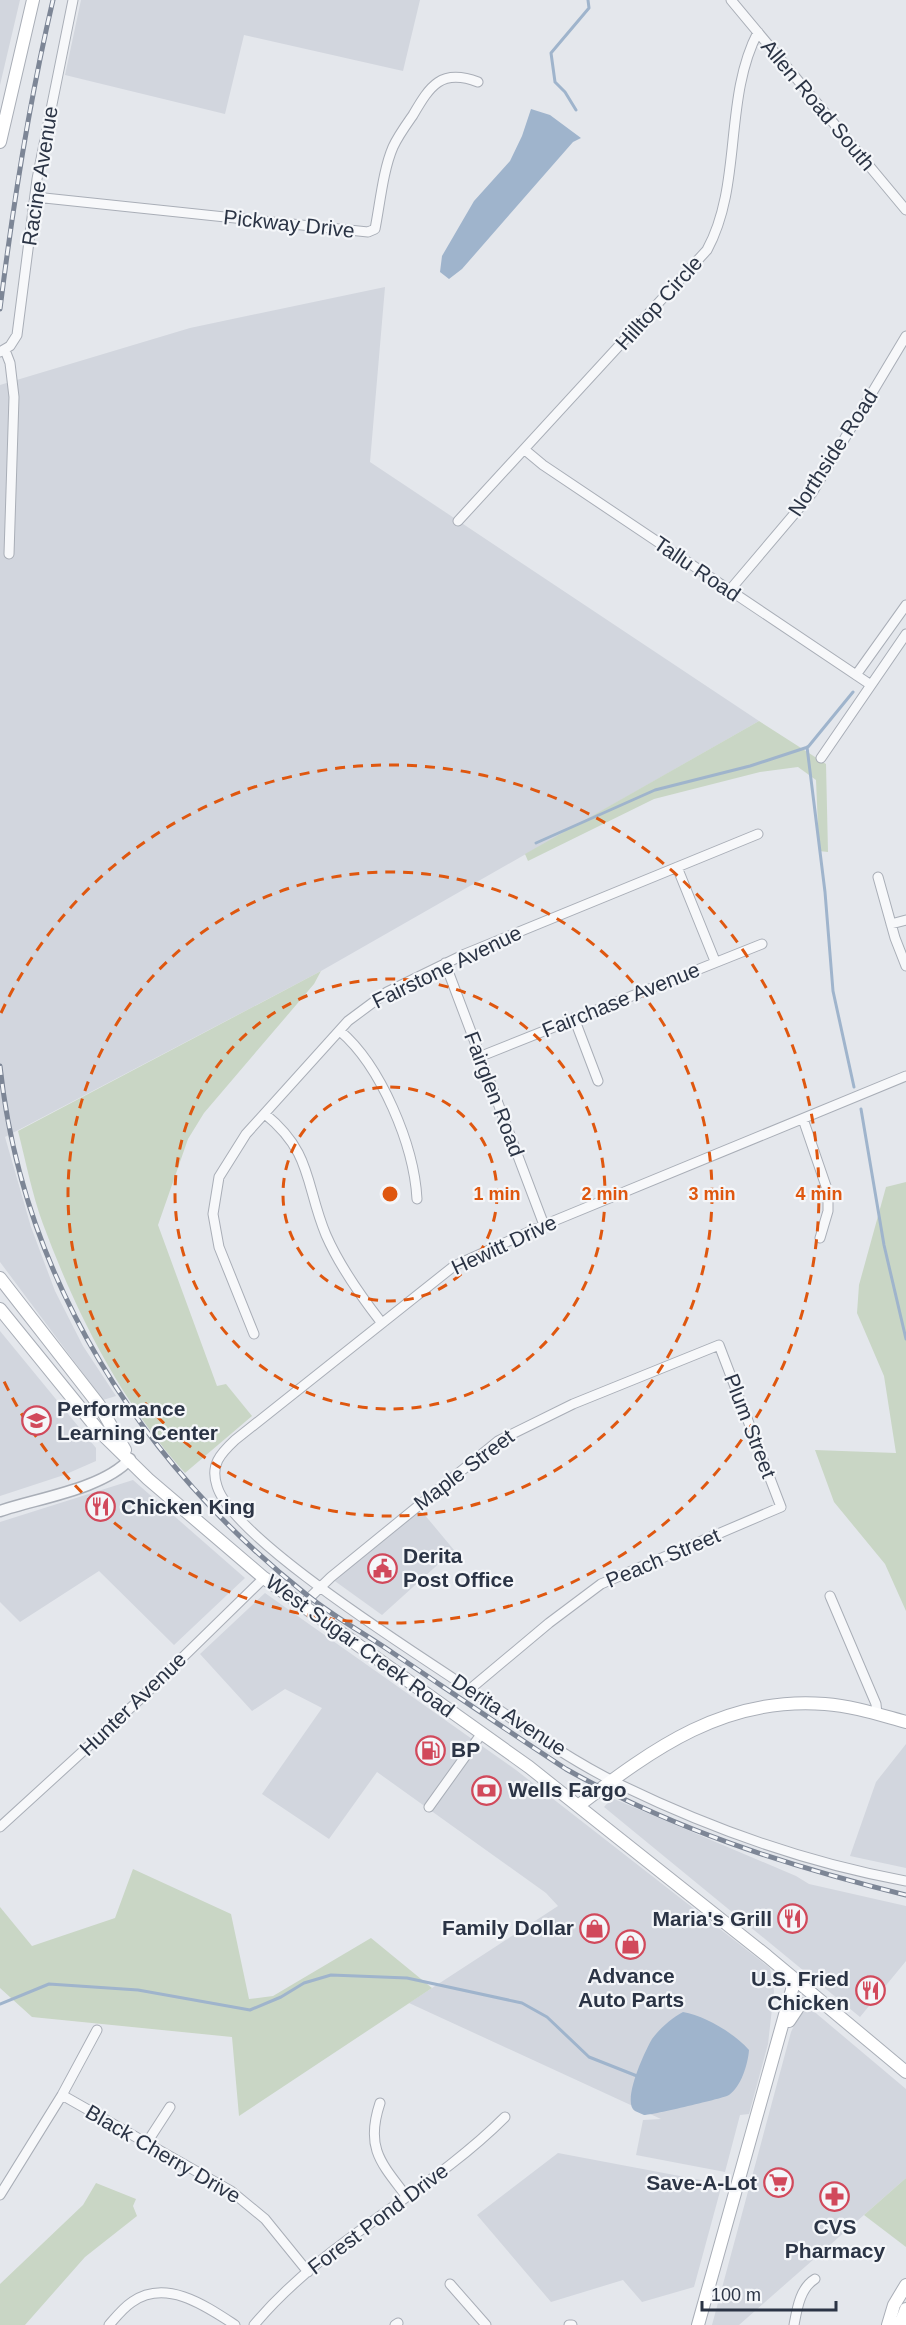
<svg xmlns="http://www.w3.org/2000/svg" width="906" height="2325" font-family="Arial,sans-serif">
  <style>
    .built { fill: #d2d6de }
    .green { fill: #c9d6c5 }
    .water { fill: #9fb4cc }
    .lines { fill: none; stroke-linecap: round; stroke-linejoin: round }
    .stream { stroke: #9fb4cc; stroke-width: 3 }
    .minor-casing { stroke: #a9aeb7; stroke-width: 11 }
    .tertiary-casing { stroke: #a9aeb7; stroke-width: 13 }
    .secondary-casing { stroke: #a9aeb7; stroke-width: 14 }
    .minor { stroke: #f7f8fa; stroke-width: 9 }
    .tertiary { stroke: #f7f8fa; stroke-width: 10 }
    .secondary { stroke: #fff; stroke-width: 12 }
    .rail-casing { stroke: #7d8696; stroke-width: 5 }
    .rail { stroke: #f4f6f9; stroke-width: 3; stroke-dasharray: 9; stroke-linecap: butt }
    .ring { fill: none; stroke: #df570f; stroke-width: 3; stroke-dasharray: 10 8 }
    .labels { text-anchor: middle; stroke-width: 4.5; stroke-linejoin: round; paint-order: stroke }
    .street-label { font-size: 21px; fill: #2b3445; stroke: #f4f6f9 }
    .poi-label { font-size: 21px; font-weight: bold; fill: #2b3445; stroke: #f4f6f9; text-anchor: start }
    .centre { fill: #df570f; stroke: #f4f6f9; stroke-width: 3 }
    .ring-label { font-size: 18px; text-anchor: middle; font-weight: bold; fill: #df570f; stroke: #f4f6f9; stroke-width: 4.5; stroke-linejoin: round; paint-order: stroke }
  </style>
  <rect width="100%" height="100%" fill="#e4e7ec"/>
  <!-- built -->
  <path class="built" d="M0,0H20L0,85Z
    M81,0H420L403,71L244,35L225,114L65,75Z
    M385,287L370,462L759,721L321,971L5,1137L31,1227L55,1291L83,1346L116,1396L103,1400L0,1262V385L190,328Z
    M0,1331L96,1448V1461L64,1475L0,1496Z
    M133,1480L245,1578L174,1645L99,1571L20,1622L0,1602V1522Z
    M419,1508L454,1550L382,1615L332,1579Z
    M265,1593L516,1770L770,1968L774,1991L768,2044L749,2114L740,2115L725,2172L636,2155L643,2120L661,2119L409,2003L558,1906L546,1893L377,1772L329,1839L262,1794L322,1708L285,1689L252,1711L200,1654Z
    M906,1744V1868L850,1856L876,1782Z
    M612,1798L796,1876L809,1884L906,1906V1961L860,2017L604,1807Z
    M811,2009L906,2089V2178L739,2325H712L791,2032L800,2013Z
    M558,2153L722,2184L694,2287L642,2302L623,2280L551,2302L477,2215Z"/>
  <!-- green -->
  <path class="green" d="M759,721L826,764L828,852L819,851L816,780L798,767L760,772L654,799L528,861L525,854Z
    M321,971L314,984L204,1113L188,1139L158,1225L217,1386L226,1384L252,1416L185,1473C121,1402 76,1313 43,1224C32,1194 26,1162 18,1131Z
    M906,1182V1611L885,1564L834,1502L815,1450L896,1453L884,1376L857,1313L859,1285L886,1187Z
    M133,1869L231,1914L249,1999L273,1996L371,1938L432,1988L239,2116L232,2037L32,2017L0,1988V1907L32,1946L115,1918Z
    M906,2178V2247L864,2215Z
    M96,2183L136,2199L133,2206L137,2216L85,2257L25,2325H0V2284L83,2205Z"/>
  <!-- water -->
  <path class="water" d="M531,109L550,115L581,138L573,142L462,269L449,279L440,272L442,256L474,201L510,161L522,136Z
    M683,2012C705,2016 734,2033 749,2050C748,2064 741,2087 729,2095C725,2098 648,2116 644,2115C641,2114 638,2112 635,2111C621,2102 645,2051 652,2039C660,2028 672,2018 683,2012Z"/>
  <g class="lines">
    <!-- stream -->
    <path class="stream" d="M576,110L565,92L555,82L551,53L589,8L588,0
      M807,747L825,892L833,991L854,1087
      M536,843L655,790L750,766L808,747L853,692
      M861,1109L884,1245L906,1339
      M0,2004L49,1984L138,1990L250,2010L281,1997L304,1983L331,1975L407,1978L522,2003L547,2017L589,2057L637,2076"/>
    <defs>
      <path id="minor" d="M731,0L906,210
        M35,197L368,232L375,229C380,204 383,170 393,147C398,136 406,125 413,115C430,86 441,68 478,82
        M5,350L10,363L14,397L9,554
        M0,352L10,346L17,335L37,179L73,0
        M525,450L543,465L871,685
        M458,521L707,250C743,184 723,99 758,32
        M729,591L812,493L906,336
        M856,675L906,605
        M821,758L906,634
        M677,867L715,961
        M878,877L895,938L906,966
        M891,924L906,920
        M445,963L544,1225
        M574,1018L598,1081
        M340,1031C381,1066 414,1145 417,1199
        M479,1057L762,944
        M906,1076L544,1225L454,1266L235,1440C220,1454 210,1465 217,1486C232,1537 405,1646 454,1679C509,1716 564,1758 623,1786C714,1830 807,1863 906,1881
        M265,1114C313,1153 305,1185 326,1235C340,1267 360,1295 381,1322
        M803,1119L828,1192V1211L820,1238
        M254,1334L219,1247L213,1214L219,1177L246,1134L348,1021L387,992L465,954L758,834
        M830,1596L876,1704L877,1714
        M301,1606L331,1577L498,1441L573,1404L719,1345L781,1507L601,1584L549,1623L469,1690
        M429,1807L482,1733
        M0,1827L138,1701L264,1578
        M62,2095L231,2191L265,2219L308,2272
        M380,2103C365,2148 381,2163 407,2197
        M146,2144L170,2107
        M0,2195L62,2095L97,2030
        M450,2284L486,2325
        M109,2325C116,2317 123,2308 132,2302C166,2278 206,2306 235,2325
        M254,2325C324,2241 428,2194 505,2117
        M395,2325L398,2323
        M569,2325H572
        M794,2325C797,2309 800,2288 815,2279"/>
      <path id="tertiary" d="M0,1511C38,1498 103,1489 130,1459"/>
      <path id="secondary" d="M0,142L33,0
        M0,1278L99,1405L125,1450
        M0,1309L99,1431L148,1479L264,1578L529,1767L767,1956L906,2072
        M578,1806C654,1748 725,1696 825,1704C853,1706 880,1715 906,1722
        M789,2021L799,2006L816,2001L824,2004
        M698,2325L795,1979
        M888,2325L894,2305L906,2285
        M900,2325L906,2309"/>
    </defs>
    <!-- minor casing -->
    <use href="#minor" class="minor-casing"/>
    <!-- tertiary casing -->
    <use href="#tertiary" class="tertiary-casing"/>
    <!-- secondary casing -->
    <use href="#secondary" class="secondary-casing"/>
    <!-- minor -->
    <use href="#minor" class="minor"/>
    <!-- tertiary -->
    <use href="#tertiary" class="tertiary"/>
    <!-- secondary -->
    <use href="#secondary" class="secondary"/>
    <defs>
      <path id="rail" d="M0,309C13,205 29,102 53,0
        M0,1066C23,1280 141,1463 307,1595C334,1617 365,1634 393,1653C451,1692 508,1731 566,1769C672,1829 788,1866 906,1895"/>
    </defs>
    <!-- rail casing -->
    <use href="#rail" class="rail-casing"/>
    <!-- rail -->
    <use href="#rail" class="rail"/>
  </g>
  <!-- distance rings -->
  <g class="ring">
    <circle cx="390" cy="1194" r="107"/>
    <circle cx="390" cy="1194" r="215"/>
    <circle cx="390" cy="1194" r="322"/>
    <path d="M1 1013A429 429 0 1 1 1 1375"/>
  </g>
  <!-- icons -->
  <defs>
    <symbol id="school-ring" viewBox="-11 -11 22 22"><circle r="9.5" fill="#f4f6f9" stroke="#d1495b" stroke-width="1.5"/><path d="M0-5L7-2L0 1L-7-2ZM-4 1L0 2.5L4 1V4Q0 6-4 4Z" fill="#d1495b"/></symbol>
    <symbol id="restaurant-ring" viewBox="-11 -11 22 22"><circle r="9.5" fill="#f4f6f9" stroke="#d1495b" stroke-width="1.5"/><path d="M-5-6h1v4h1v-4h1v4h1v-4h1v5L-1.5 .5V6h-2V.5L-5-1ZM5-6V6H3V1.5H1.5Q1.5-4 5-6Z" fill="#d1495b"/></symbol>
    <symbol id="civic-ring" viewBox="-11 -11 22 22"><circle r="9.5" fill="#f4f6f9" stroke="#d1495b" stroke-width="1.5"/><path d="M-.6-6.5H3V-4.5H.6V-3L4-1V1h2V6H-6V1h2V-1L-.6-3ZM-1.2 2.5V6h2.4V2.5Z" fill="#d1495b"/></symbol>
    <symbol id="fuel-ring" viewBox="-11 -11 22 22"><circle r="9.5" fill="#f4f6f9" stroke="#d1495b" stroke-width="1.5"/><path d="M-5.5-6h7V0h2V4h1.3V-2.5L3-4.5l.8-.8L6-3V5H2.5V1h-1V6h-7ZM-4.2-4.7v3.2H.2V-4.7Z" fill="#d1495b"/></symbol>
    <symbol id="bank-ring" viewBox="-11 -11 22 22"><circle r="9.5" fill="#f4f6f9" stroke="#d1495b" stroke-width="1.5"/><path d="M-6-4H6V4H-6ZM0-2.3a2.3 2.3 0 1 0 0 4.6a2.3 2.3 0 1 0 0-4.6Z" fill="#d1495b"/></symbol>
    <symbol id="shop-ring" viewBox="-11 -11 22 22"><circle r="9.5" fill="#f4f6f9" stroke="#d1495b" stroke-width="1.5"/><path d="M-5-2.5h2.3a2.7 3.5 0 0 1 5.4 0H5L5.5 6h-11ZM-1.5-2.5h3a1.5 2.3 0 0 0-3 0Z" fill="#d1495b"/></symbol>
    <symbol id="supermarket-ring" viewBox="-11 -11 22 22"><circle r="9.5" fill="#f4f6f9" stroke="#d1495b" stroke-width="1.5"/><path d="M-6-5.5h2.5l.6 2H6L4.5 2H-2.5L-4.4-4H-6ZM-1.5 3.2a1.3 1.3 0 1 0 .1 0ZM3 3.2a1.3 1.3 0 1 0 .1 0Z" fill="#d1495b"/></symbol>
    <symbol id="pharmacy-ring" viewBox="-11 -11 22 22"><circle r="9.5" fill="#f4f6f9" stroke="#d1495b" stroke-width="1.5"/><path d="M-2-6h4v4h4v4h-4v4h-4v-4h-4v-4h4Z" fill="#d1495b"/></symbol>
  </defs>
  <g fill-rule="evenodd">
    <use href="#school-ring" x="20" y="1404" width="33" height="33"/>
    <use href="#restaurant-ring" x="84" y="1490" width="33" height="33"/>
    <use href="#civic-ring" x="366" y="1552" width="33" height="33"/>
    <use href="#fuel-ring" x="414" y="1734" width="33" height="33"/>
    <use href="#bank-ring" x="470" y="1774" width="33" height="33"/>
    <use href="#restaurant-ring" x="776" y="1902" width="33" height="33"/>
    <use href="#shop-ring" x="578" y="1912" width="33" height="33"/>
    <use href="#shop-ring" x="614" y="1928" width="33" height="33"/>
    <use href="#restaurant-ring" x="854" y="1974" width="33" height="33"/>
    <use href="#supermarket-ring" x="762" y="2166" width="33" height="33"/>
    <use href="#pharmacy-ring" x="818" y="2180" width="33" height="33"/>
  </g>
  <g class="labels">
    <!-- street labels -->
    <g class="street-label">
      <text transform="translate(818 105) rotate(50)" y="7">Allen Road South</text>
      <text transform="translate(40 176) rotate(-81)" y="7">Racine Avenue</text>
      <text transform="translate(289 224) rotate(6)" y="7">Pickway Drive</text>
      <text transform="translate(659 303) rotate(-48)" y="7">Hilltop Circle</text>
      <text transform="translate(833 453) rotate(-57)" y="7">Northside Road</text>
      <text transform="translate(697 569) rotate(34)" y="7">Tallu Road</text>
      <text transform="translate(447 967) rotate(-26)" y="7">Fairstone Avenue</text>
      <text transform="translate(621 1000) rotate(-22)" y="7">Fairchase Avenue</text>
      <text transform="translate(494 1094) rotate(69)" y="7">Fairglen Road</text>
      <text transform="translate(504 1245) rotate(-25)" y="7">Hewitt Drive</text>
      <text transform="translate(750 1426) rotate(69)" y="7">Plum Street</text>
      <text transform="translate(464 1470) rotate(-37)" y="7">Maple Street</text>
      <text transform="translate(663 1558) rotate(-23)" y="7">Peach Street</text>
      <text transform="translate(360 1646) rotate(36)" y="7">West Sugar Creek Road</text>
      <text transform="translate(133 1704) rotate(-44)" y="7">Hunter Avenue</text>
      <text transform="translate(509 1715) rotate(33)" y="7">Derita Avenue</text>
      <text transform="translate(163 2154) rotate(30)" y="7">Black Cherry Drive</text>
      <text transform="translate(378 2219) rotate(-37)" y="7">Forest Pond Drive</text>
    </g>
    <!-- poi labels -->
    <g class="poi-label">
      <text x="57" y="1416">Performance<tspan x="57" dy="24">Learning Center</tspan></text>
      <text x="121" y="1514">Chicken King</text>
      <text x="403" y="1563">Derita<tspan x="403" dy="24">Post Office</tspan></text>
      <text x="451" y="1757">BP</text>
      <text x="508" y="1797">Wells Fargo</text>
      <text x="772" y="1926" text-anchor="end">Maria's Grill</text>
      <text x="574" y="1935" text-anchor="end">Family Dollar</text>
      <text x="631" y="1983" text-anchor="middle">Advance<tspan x="631" dy="24">Auto Parts</tspan></text>
      <text x="849" y="1986" text-anchor="end">U.S. Fried<tspan x="849" dy="24">Chicken</tspan></text>
      <text x="757" y="2190" text-anchor="end">Save-A-Lot</text>
      <text x="835" y="2234" text-anchor="middle">CVS<tspan x="835" dy="24">Pharmacy</tspan></text>
    </g>
  </g>
  <circle cx="390" cy="1194" r="9" class="centre"/>
  <g class="ring-label">
    <text x="497" y="1200">1 min</text>
    <text x="605" y="1200">2 min</text>
    <text x="712" y="1200">3 min</text>
    <text x="819" y="1200">4 min</text>
  </g>
  <!-- scale -->
  <path d="M702 2301v9h134v-9" fill="none" stroke="#2b3445" stroke-width="3"/>
  <text x="711" y="2301" font-size="18" fill="#2b3445" stroke="#f4f6f9" stroke-width="4.5" paint-order="stroke">100 m</text>
</svg>
